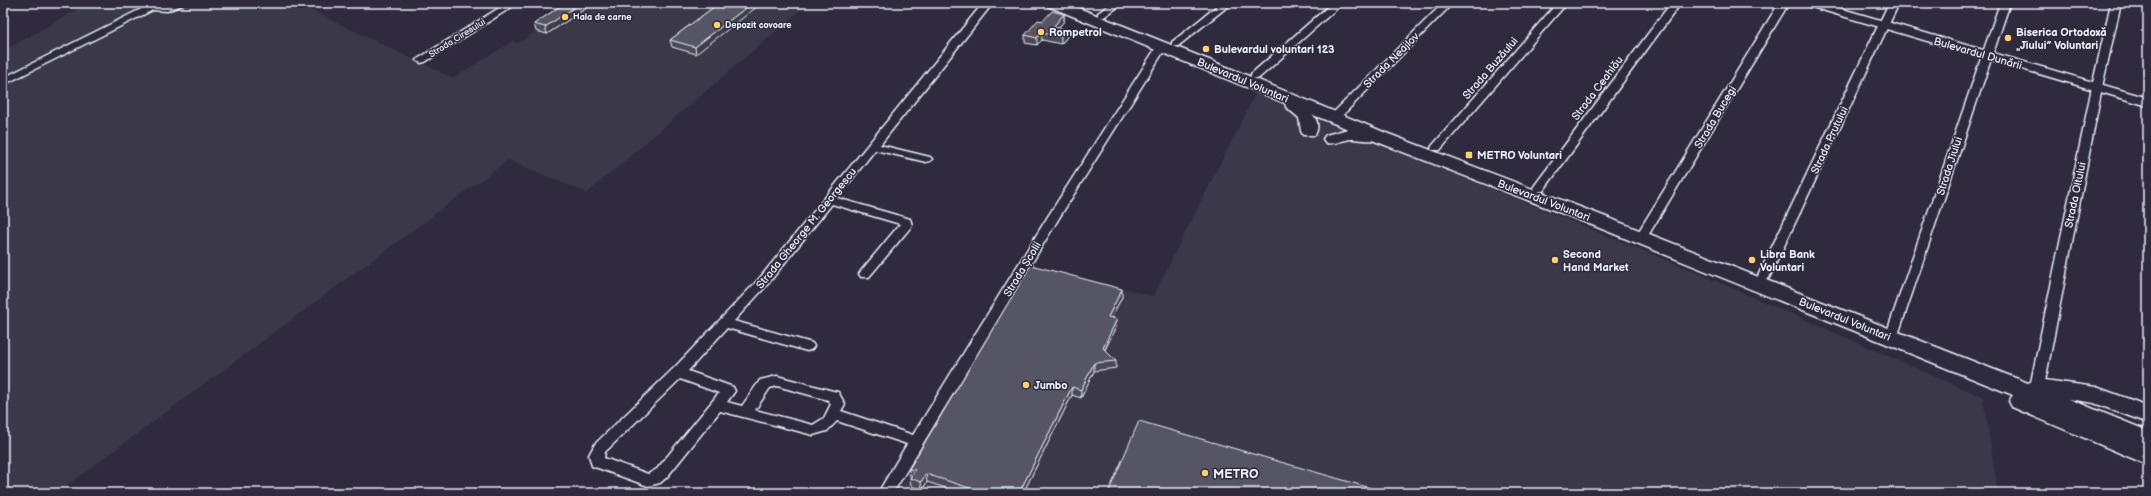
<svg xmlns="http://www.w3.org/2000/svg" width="2151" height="496" font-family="'Balsamiq Sans',sans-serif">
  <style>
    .built { fill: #3b3749 }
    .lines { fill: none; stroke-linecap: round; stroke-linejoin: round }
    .minor-casing { stroke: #e8f1f8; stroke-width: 3 }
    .tertiary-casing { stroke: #e8f1f8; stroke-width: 3 }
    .trunk-casing { stroke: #e8f1f8; stroke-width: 3 }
    .minor { fill: #2f2a3d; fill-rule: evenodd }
    .tertiary { fill: #2f2a3d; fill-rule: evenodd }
    .trunk { fill: #2f2a3d; fill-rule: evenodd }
    .wall { fill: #4b4957; stroke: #e8f1f8 }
    .shaded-wall { fill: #3d3c47; stroke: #e8f1f8 }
    .building { fill: #575565; stroke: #e8f1f8 }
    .poi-dot { fill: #ffd166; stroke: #2f2a3d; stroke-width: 1.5 }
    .labels { text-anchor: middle; stroke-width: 3; stroke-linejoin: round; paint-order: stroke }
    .far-poi-label { font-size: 9px; font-weight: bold; fill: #e8f1f8; stroke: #2f2a3d; text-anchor: start }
    .far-street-label { font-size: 9px; fill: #e8f1f8; stroke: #2f2a3d }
    .poi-label { font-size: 11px; font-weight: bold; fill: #e8f1f8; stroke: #2f2a3d; text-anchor: start }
    .street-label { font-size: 11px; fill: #e8f1f8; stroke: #2f2a3d }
    .near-poi-label { font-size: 13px; font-weight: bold; fill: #e8f1f8; stroke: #2f2a3d; text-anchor: start }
  </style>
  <rect width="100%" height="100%" fill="#2f2a3d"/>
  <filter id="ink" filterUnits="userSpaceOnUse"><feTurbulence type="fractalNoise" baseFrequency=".025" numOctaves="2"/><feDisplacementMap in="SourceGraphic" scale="8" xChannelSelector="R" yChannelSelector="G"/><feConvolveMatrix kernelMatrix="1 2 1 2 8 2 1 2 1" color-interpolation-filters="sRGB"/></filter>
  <g filter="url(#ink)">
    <!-- built -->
    <path class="built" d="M89,3H296L453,78L513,41L518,43L577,3H809L587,193L508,160L57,493H3V51Z
      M1256,93L1679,265L1983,397L1998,493H897L1036,266L1153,296Z"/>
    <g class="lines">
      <defs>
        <path id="minor" d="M144,3L166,5L187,3L167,11L153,10L3,85V78L147,6Z
          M507,3H518L425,62L421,63L416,60Z
          M983,3H993L880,145L930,157L932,159L930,161L926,162L875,150L837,198L910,219L912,225L910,228L869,277H861L859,274L861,271L900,224L832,204L767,285L734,321L812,343L814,346L812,349L807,351L727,328L688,371L733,387L735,391L727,402L742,406L760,380L777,376L833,391L838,392L845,404L841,411L913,435L1047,218L1157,46L1162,43L1165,44L1167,46L1059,218L893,493H878L907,444L837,421L827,431L813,435L720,411L667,477L660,483L648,486L592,466L589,455L595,444L673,369L759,279ZM680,379L719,393L657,469L648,474L604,458L605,452ZM777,386L828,400L831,404L824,418L813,425L755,410L770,388Z
          M1112,3H1123L1104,17H1098V13Z
          M1221,3H1232L1178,46H1172V42Z
          M1332,3H1343L1259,78H1251V74Z
          M1443,3H1453L1338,120H1330L1329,118L1330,116Z
          M1557,3H1567L1440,150H1432L1431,148L1432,146Z
          M1671,3H1681L1543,191H1535L1533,188L1535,185Z
          M1779,3H1789L1649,234H1641L1639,231Z
          M1889,3H1899L1769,278L1763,282L1759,281L1757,278Z
          M2000,3H2010L1900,329L1899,332H1889L1888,329Z
          M2111,3H2121L2102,87L2044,387L2042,391H2032L2030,387L2092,87Z"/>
        <path id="tertiary" d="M1803,3H1822L2148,98V106L1805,5Z"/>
        <path id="trunk" d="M1046,3H1066L1234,70L1386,133L1606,217L2028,383L2037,379L2096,387L2148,406V423L2094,403L2069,399L2148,431V465L2012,407L2009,401L2013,395L1592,225L1372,140C1365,141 1359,139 1352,139C1343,139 1336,145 1326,143L1323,139L1326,135L1348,129L1313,115C1318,121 1319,128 1315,135H1303L1301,131L1299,118L1286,107L1285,103L1048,6Z"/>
      </defs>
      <!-- minor casing -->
      <use href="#minor" class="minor-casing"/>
      <!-- tertiary casing -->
      <use href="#tertiary" class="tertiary-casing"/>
      <!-- trunk casing -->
      <use href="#trunk" class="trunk-casing"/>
      <!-- minor -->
      <use href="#minor" class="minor"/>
      <!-- tertiary -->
      <use href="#tertiary" class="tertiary"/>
      <!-- trunk -->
      <use href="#trunk" class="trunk"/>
    </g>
    <!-- wall -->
    <path class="wall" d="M565,3H594L547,34L536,31L534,24Z
      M719,3L696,54L672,47L670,40Z
      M1064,14V21L1058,28L1067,30V37L1061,44L1042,40L1037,45L1025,43V35Z
      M1122,297L1111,318L1117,319L1116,327L1105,350L1116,361V368L1094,371L1081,398L1072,395L1023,493H962L927,482L922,490L911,486L910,478L911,477L910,476L909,469Z"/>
    <!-- shaded-wall -->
    <path class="shaded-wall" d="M581,3H594L547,34L545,27Z
      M752,3H762L696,54L695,47Z
      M1064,14V21L1054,34L1053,27Z
      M1067,30V37L1061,44V37Z
      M1041,33L1042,40L1037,45V38Z
      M1122,289V297L1108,324V317Z
      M1117,319L1116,327L1102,355L1103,348Z
      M1094,363V371L1081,398V390Z
      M1072,387V395L1023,493H1019Z
      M926,474L927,482L922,490L921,482Z"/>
    <!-- building -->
    <path class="building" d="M565,3H581L545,27L534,24Z
      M719,3H752L695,47L670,40Z
      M1052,11L1064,14L1053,27L1067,30L1061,37L1041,33L1037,38L1025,35L1038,20L1043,21Z
      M1031,265L1122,289L1108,317L1117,319L1103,348L1116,361L1094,363L1081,390L1072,387L1019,493H985L926,474L921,482L910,478L915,470L909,469Z
      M1139,421L1381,491V493H1108Z"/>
  </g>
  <!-- markers -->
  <g class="poi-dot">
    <circle cx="565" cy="17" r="4"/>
    <circle cx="717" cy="25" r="4"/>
    <circle cx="1041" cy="32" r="4"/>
    <circle cx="2008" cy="38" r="4"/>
    <circle cx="1206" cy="49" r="4"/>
    <rect x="1465" y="151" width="8" height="8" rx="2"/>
    <circle cx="1555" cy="260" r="4"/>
    <circle cx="1752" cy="260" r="4"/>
    <circle cx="1026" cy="385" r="4"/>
    <circle cx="1205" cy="473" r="4"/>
  </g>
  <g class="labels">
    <!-- far-poi labels -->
    <g class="far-poi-label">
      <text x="573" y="20">Hala de carne</text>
      <text x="725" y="28">Depozit covoare</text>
    </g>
    <!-- far-street labels -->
    <g class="far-street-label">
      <text transform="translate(457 38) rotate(-32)" y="3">Strada Ciresului</text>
    </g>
    <!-- poi labels -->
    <g class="poi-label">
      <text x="1049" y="36">Rompetrol</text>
      <text x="2016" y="36">Biserica Ortodoxă<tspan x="2016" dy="13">„Jiului” Voluntari</tspan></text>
      <text x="1214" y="53">Bulevardul voluntari 123</text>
      <text x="1477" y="159">METRO Voluntari</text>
      <text x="1563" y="258">Second<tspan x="1563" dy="13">Hand Market</tspan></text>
      <text x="1760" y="258">Libra Bank<tspan x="1760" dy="13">Voluntari</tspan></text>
      <text x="1034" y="389">Jumbo</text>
    </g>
    <!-- street labels -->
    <g class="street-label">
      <text transform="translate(1978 53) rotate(16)" y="4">Bulevardul Dunării</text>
      <text transform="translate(1391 60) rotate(-45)" y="4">Strada Neajlov</text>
      <text transform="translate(1490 68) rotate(-49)" y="4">Strada Buzăului</text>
      <text transform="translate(1243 80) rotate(23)" y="4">Bulevardul Voluntari</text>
      <text transform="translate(1597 88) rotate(-53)" y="4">Strada Ceahlău</text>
      <text transform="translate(1715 117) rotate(-59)" y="4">Strada Bucegi</text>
      <text transform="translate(1829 140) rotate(-65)" y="4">Strada Prutului</text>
      <text transform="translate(1949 166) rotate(-72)" y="4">Strada Jiului</text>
      <text transform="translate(2075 195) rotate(-78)" y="4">Strada Oltului</text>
      <text transform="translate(1544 200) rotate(21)" y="4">Bulevardul Voluntari</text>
      <text transform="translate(806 228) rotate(-51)" y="4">Strada Gheorge M. Georgescu</text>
      <text transform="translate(1022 269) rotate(-59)" y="4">Strada Școlii</text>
      <text transform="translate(1845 319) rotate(22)" y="4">Bulevardul Voluntari</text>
    </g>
    <!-- near-poi labels -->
    <g class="near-poi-label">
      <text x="1213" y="478">METRO</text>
    </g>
  </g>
  <!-- margin -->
  <rect width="2151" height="496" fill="none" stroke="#2f2a3d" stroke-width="16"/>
  <rect x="8" y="8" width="2135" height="480" fill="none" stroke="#e8f1f8" stroke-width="1.5" filter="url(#ink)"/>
</svg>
